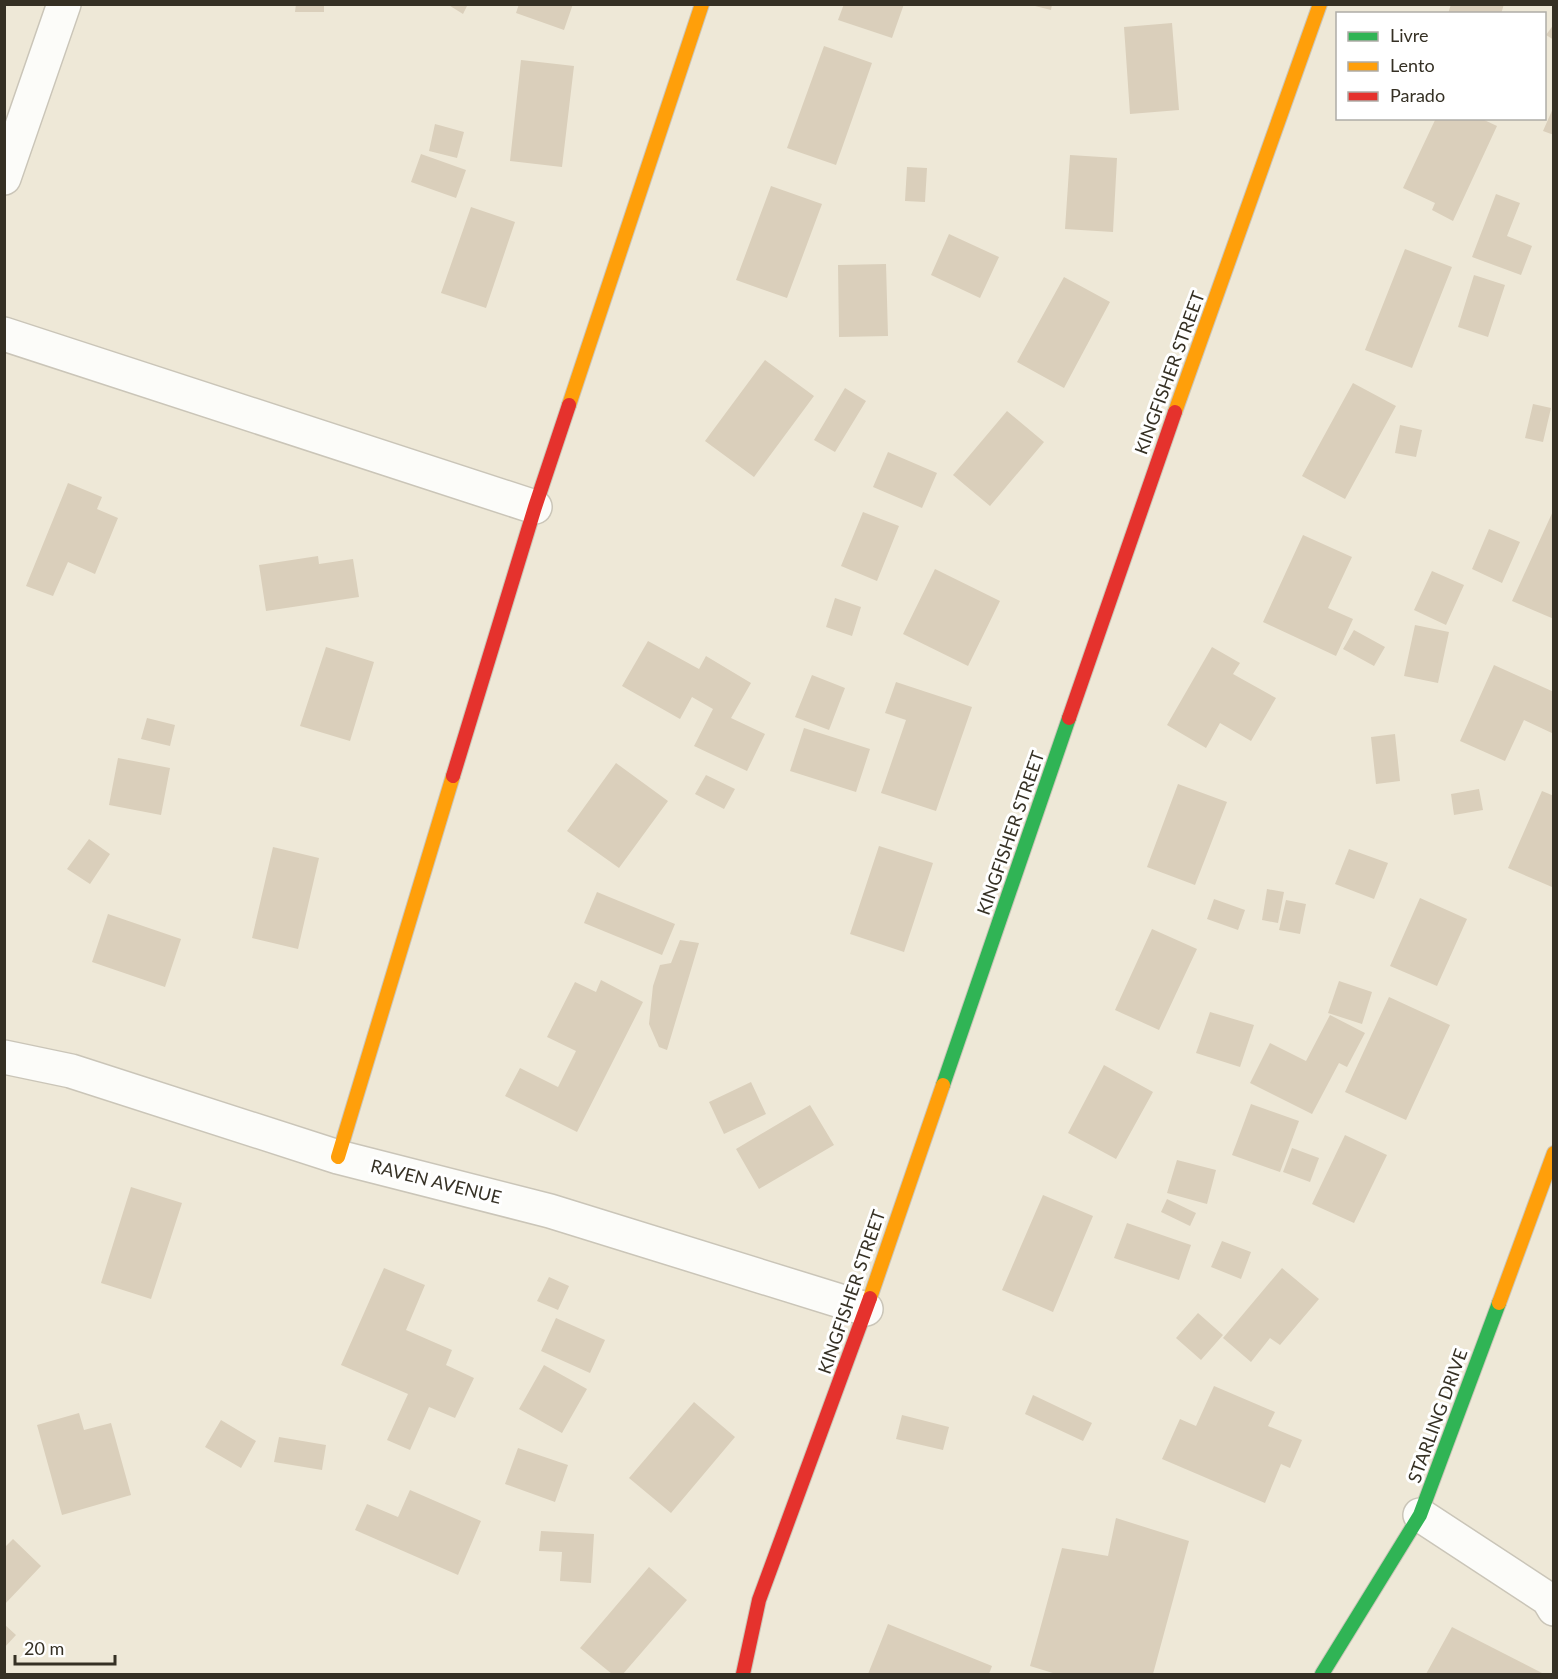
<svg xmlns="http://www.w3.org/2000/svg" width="1558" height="1679" font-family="Lato,sans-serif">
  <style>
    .building { fill: #dacfbb }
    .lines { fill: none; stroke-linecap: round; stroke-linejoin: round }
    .street-casing { stroke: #cac5b8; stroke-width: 36 }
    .fast-casing { stroke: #cac5b8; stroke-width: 16 }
    .slow-casing { stroke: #cac5b8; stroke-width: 16 }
    .jam-casing { stroke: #cac5b8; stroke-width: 16 }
    .street { stroke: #fcfcf9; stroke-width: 33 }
    .fast { stroke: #30b455; stroke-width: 14 }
    .slow { stroke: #ff9f0a; stroke-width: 14 }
    .jam { stroke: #e5322d; stroke-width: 14 }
    .labels { text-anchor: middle; stroke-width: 6; stroke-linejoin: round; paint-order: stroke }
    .street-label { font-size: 18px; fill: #353024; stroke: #fff }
  </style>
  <rect width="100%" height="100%" fill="#eee8d7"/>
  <!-- building -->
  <path class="building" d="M296,4H324V12H295Z
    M447,4H468L463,14Z
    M519,4H573L564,30L516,13Z
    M844,4H904L892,38L838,20Z
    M1027,4H1052L1051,10Z
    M1451,4H1504L1501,14H1448Z
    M1172,23L1179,110L1130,114L1124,27Z
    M1554,24V40L1546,35Z
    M824,46L872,63L836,165L787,148Z
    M521,60L574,66L562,167L510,161Z
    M1554,106V135L1543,131Z
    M1436,118H1480L1497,126L1453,221L1432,210L1435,203L1403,188Z
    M435,124L464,132L457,158L429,151Z
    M421,154L466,170L456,198L411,182Z
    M1070,155L1117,158L1113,232L1065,229Z
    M907,167L927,168L925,202L905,201Z
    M771,186L822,204L787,298L736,280Z
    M1496,194L1520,203L1507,236L1532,246L1521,275L1472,257Z
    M471,207L515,222L486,308L441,293Z
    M949,234L999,257L980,298L931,275Z
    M1405,249L1452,267L1412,368L1365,350Z
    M886,264L888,336L839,337L838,265Z
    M1474,275L1505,285L1488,337L1458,327Z
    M1064,277L1110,302L1064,388L1017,362Z
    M765,360L814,396L754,477L705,441Z
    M1353,383L1396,406L1345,499L1302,476Z
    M845,388L866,401L835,452L814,440Z
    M1533,404L1551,408L1543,442L1525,438Z
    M1007,411L1044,442L990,506L953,475Z
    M1400,425L1422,430L1416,457L1395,453Z
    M888,452L937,473L922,508L873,487Z
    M68,483L102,497L97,509L118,518L95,574L68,562L53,596L26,586Z
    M1554,509V619L1512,601Z
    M863,512L899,526L877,581L841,566Z
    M1489,529L1520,542L1502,583L1472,569Z
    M1303,535L1352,557L1328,608L1353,619L1336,656L1263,622Z
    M318,556L319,564L353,559L359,597L266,611L259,565Z
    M935,569L1000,601L968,666L903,634Z
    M1432,571L1464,585L1446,625L1414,610Z
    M835,598L861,607L852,636L826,627Z
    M1415,625L1449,632L1438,683L1404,676Z
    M1354,630L1385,647L1374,666L1343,649Z
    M648,641L699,669L706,656L751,683L731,718L765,734L747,771L694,746L713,709L692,697L680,719L622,686Z
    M326,647L374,662L350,741L300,726Z
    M1212,647L1240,663L1233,674L1276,698L1251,741L1220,723L1206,748L1167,725Z
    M1494,665L1554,692V734L1524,720L1505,761L1460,741Z
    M812,675L845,688L829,730L795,717Z
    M896,682L972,707L936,811L881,793L906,720L885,713Z
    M147,718L175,725L170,746L141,739Z
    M804,728L870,749L856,792L790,771Z
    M1395,734L1400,781L1376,784L1371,737Z
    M118,758L170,768L161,815L109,805Z
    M616,763L668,801L619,868L567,831Z
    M706,775L735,789L724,809L695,794Z
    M1178,784L1227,802L1195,885L1147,867Z
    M1479,789L1483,810L1454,815L1451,794Z
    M1542,791L1554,796V883L1552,887L1508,868Z
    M89,839L110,854L90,884L67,869Z
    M879,846L933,863L904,952L850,934Z
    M273,847L319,858L298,949L252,938Z
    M1349,849L1388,863L1374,899L1335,884Z
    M1267,889L1284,892L1278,923L1262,920Z
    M597,892L675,924L662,955L584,923Z
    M1420,898L1467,919L1437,986L1390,966Z
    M1214,899L1245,910L1238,930L1207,919Z
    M1286,900L1306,904L1300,934L1279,930Z
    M108,914L181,939L165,987L92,962Z
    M1152,929L1197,949L1159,1030L1115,1010Z
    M680,940L699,943L667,1050L659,1047L649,1024L653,986L660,965L671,963Z
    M601,980L643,1002L577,1132L505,1096L520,1068L558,1087L576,1051L547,1037L575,982L596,992Z
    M1339,981L1372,992L1362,1024L1328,1013Z
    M1389,997L1450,1025L1406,1120L1345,1092Z
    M1210,1012L1254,1025L1240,1067L1196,1053Z
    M1330,1015L1365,1033L1347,1067L1339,1063L1312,1114L1250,1083L1270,1043L1306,1061Z
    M1104,1065L1153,1092L1116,1159L1068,1133Z
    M751,1082L766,1114L724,1134L709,1102Z
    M1251,1104L1299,1121L1280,1172L1232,1155Z
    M810,1105L834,1145L759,1189L736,1149Z
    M1345,1135L1387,1155L1354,1223L1312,1204Z
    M1292,1148L1319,1158L1310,1182L1283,1172Z
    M1177,1160L1216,1170L1207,1204L1167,1193Z
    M131,1187L182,1203L151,1299L101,1283Z
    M1043,1195L1093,1216L1053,1312L1002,1290Z
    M1167,1199L1196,1213L1190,1226L1161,1212Z
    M1127,1223L1191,1245L1179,1280L1114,1258Z
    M1222,1241L1251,1252L1241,1279L1211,1267Z
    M384,1268L425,1285L406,1330L452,1350L446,1365L474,1378L455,1418L429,1407L410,1450L387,1440L408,1394L341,1365Z
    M1282,1268L1319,1299L1280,1345L1270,1338L1251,1362L1223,1338Z
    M549,1277L569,1286L558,1310L537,1301Z
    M1198,1313L1223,1335L1201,1360L1176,1338Z
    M556,1318L605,1340L590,1373L541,1351Z
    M544,1365L587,1389L562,1433L519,1409Z
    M1214,1386L1275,1412L1268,1426L1302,1440L1290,1468L1281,1464L1265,1503L1162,1459L1180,1419L1196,1426Z
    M1033,1395L1092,1423L1083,1441L1025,1414Z
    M694,1402L735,1437L671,1513L629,1478Z
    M79,1413L84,1430L111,1423L131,1495L62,1515L37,1425Z
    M902,1415L949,1427L943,1450L896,1439Z
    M221,1420L256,1441L241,1468L205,1447Z
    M279,1437L326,1445L322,1470L274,1462Z
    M518,1448L568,1465L555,1502L505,1484Z
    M410,1490L481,1521L458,1575L355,1530L367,1504L398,1517Z
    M1116,1518L1189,1541L1153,1674H1056L1030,1666L1062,1548L1108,1556Z
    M541,1531L594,1534L591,1583L560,1581L562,1552L539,1551Z
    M13,1539L41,1566L4,1605V1548Z
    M649,1567L687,1600L623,1674H612L580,1648Z
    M4,1624L16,1635L4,1648Z
    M888,1624L992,1666L989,1674H868Z
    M1452,1627L1544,1674H1426Z"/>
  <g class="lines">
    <defs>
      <path id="street" d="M4,178L64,4
        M4,334L535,507
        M4,1057L71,1071L338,1157L550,1211L866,1309
        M1420,1515L1548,1599L1554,1609"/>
      <path id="fast" d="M943,1085L1069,718
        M1322,1674L1420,1515L1499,1303"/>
      <path id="slow" d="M569,405L702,4
        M1175,412L1320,4
        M338,1157L453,776
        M870,1298L943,1085
        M1499,1303L1554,1153"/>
      <path id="jam" d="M1069,718L1175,412
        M453,776L535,507L569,405
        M743,1674L759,1600L870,1298"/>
    </defs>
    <!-- street casing -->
    <use href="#street" class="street-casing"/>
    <!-- fast casing -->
    <use href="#fast" class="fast-casing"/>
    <!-- slow casing -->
    <use href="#slow" class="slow-casing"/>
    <!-- jam casing -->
    <use href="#jam" class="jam-casing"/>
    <!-- street -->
    <use href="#street" class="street"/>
    <!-- fast -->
    <use href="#fast" class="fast"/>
    <!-- slow -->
    <use href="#slow" class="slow"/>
    <!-- jam -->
    <use href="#jam" class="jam"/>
  </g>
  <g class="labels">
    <!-- street labels -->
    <g class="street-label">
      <text transform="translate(1170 373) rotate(-70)" y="6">KINGFISHER STREET</text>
      <text transform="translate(1011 833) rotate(-71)" y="6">KINGFISHER STREET</text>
      <text transform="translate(436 1182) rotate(14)" y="6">RAVEN AVENUE</text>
      <text transform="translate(852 1292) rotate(-71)" y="6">KINGFISHER STREET</text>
      <text transform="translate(1438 1416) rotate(-70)" y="6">STARLING DRIVE</text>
    </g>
  </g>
  <!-- border -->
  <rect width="1558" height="1679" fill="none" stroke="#353024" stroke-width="12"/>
  <!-- legend -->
  <rect x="1336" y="12" width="210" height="108" fill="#ffffff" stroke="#aeaca7" stroke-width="1.5"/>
  <rect x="1348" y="32" width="30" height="9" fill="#30b455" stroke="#aeaca7" stroke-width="1.5"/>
  <text x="1390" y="42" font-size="18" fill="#353024">Livre</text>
  <rect x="1348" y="62" width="30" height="9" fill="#ff9f0a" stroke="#aeaca7" stroke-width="1.5"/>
  <text x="1390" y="72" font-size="18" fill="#353024">Lento</text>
  <rect x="1348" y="92" width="30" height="9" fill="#e5322d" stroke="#aeaca7" stroke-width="1.5"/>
  <text x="1390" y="102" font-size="18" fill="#353024">Parado</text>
  <!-- scale -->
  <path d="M15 1655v9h100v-9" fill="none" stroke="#353024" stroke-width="3"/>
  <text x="24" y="1655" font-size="18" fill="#353024" stroke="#ffffff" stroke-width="4.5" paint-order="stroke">20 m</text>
</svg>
